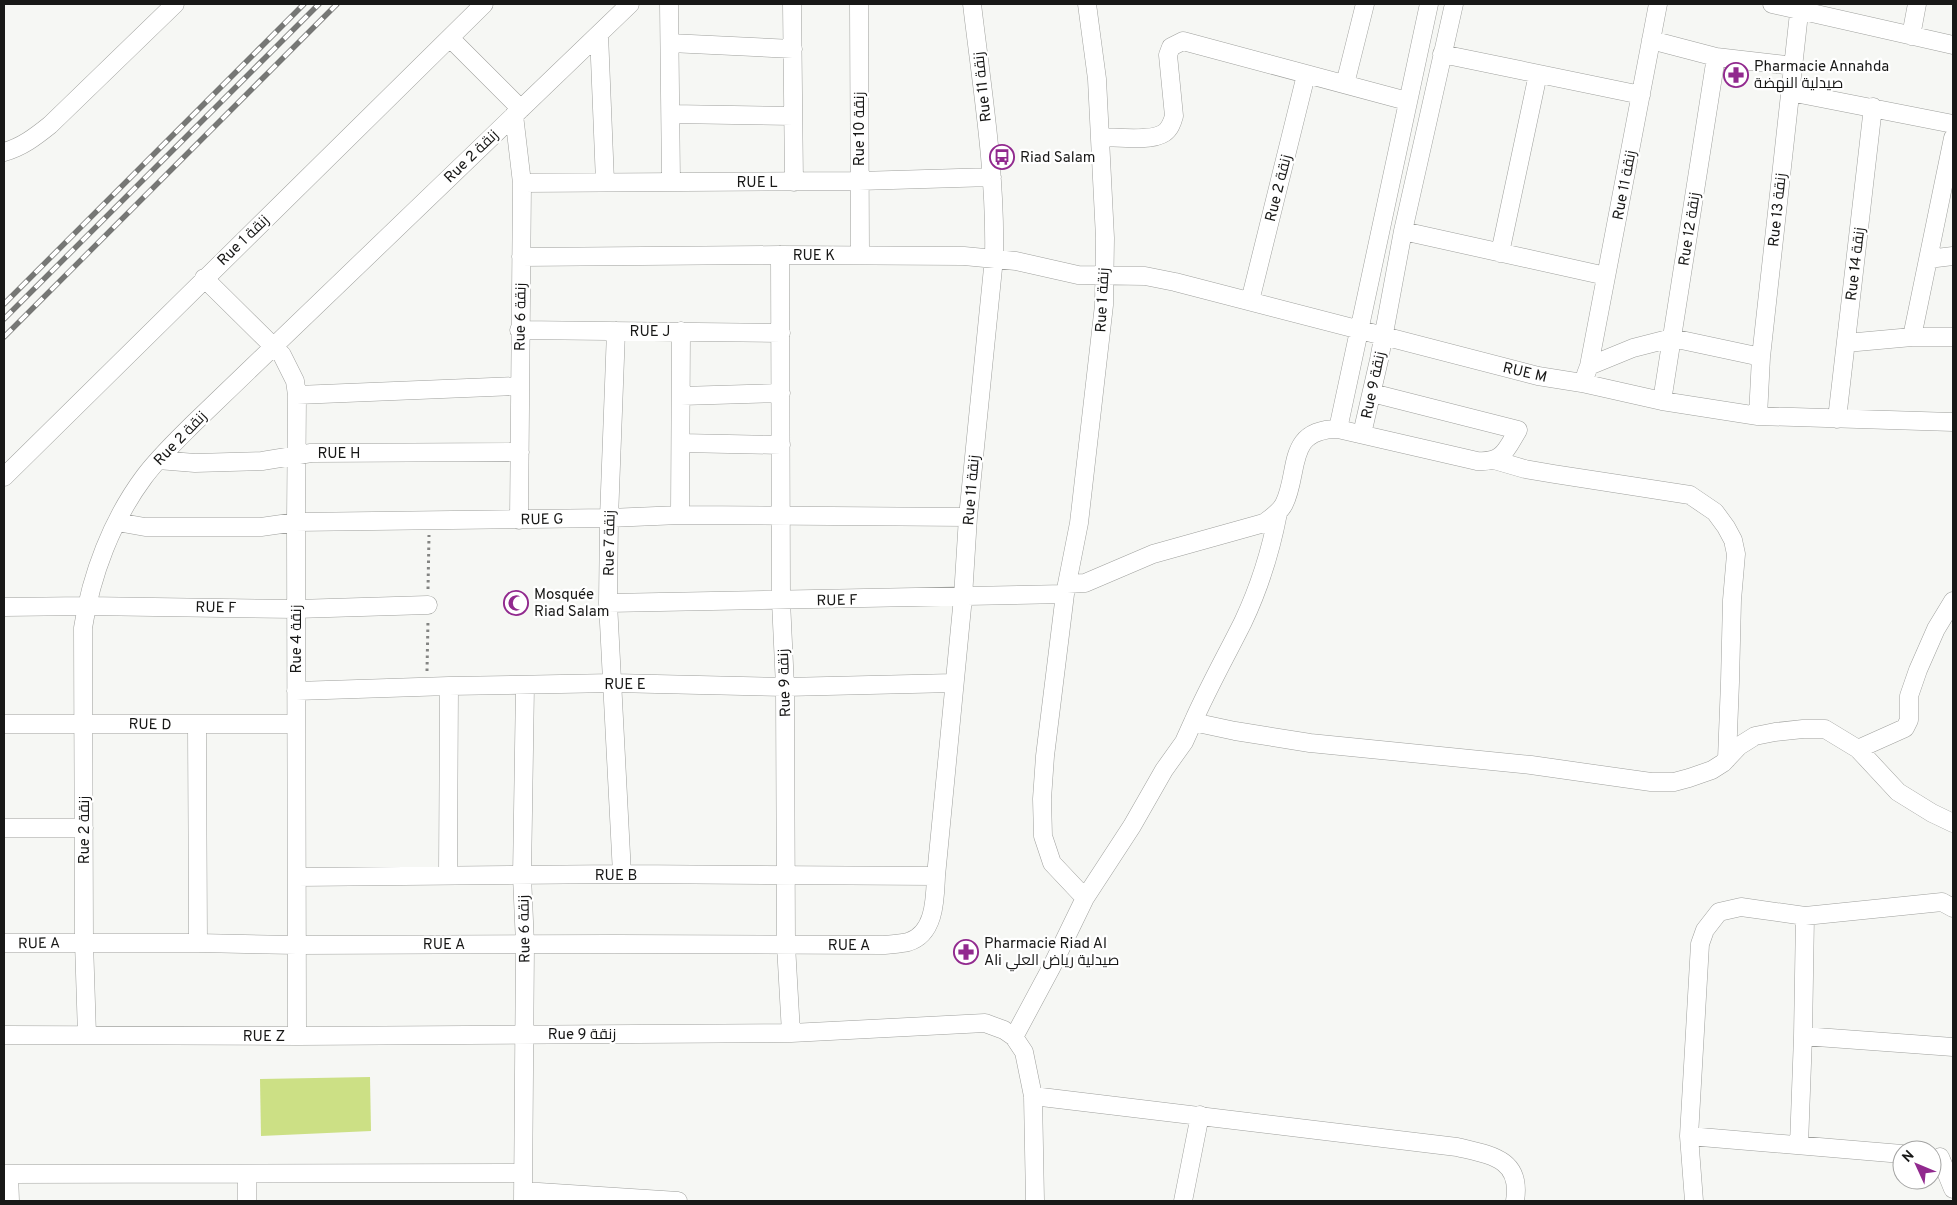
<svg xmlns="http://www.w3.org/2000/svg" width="1957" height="1205" font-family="Overpass,Cairo,sans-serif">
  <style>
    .green { fill: #cce085 }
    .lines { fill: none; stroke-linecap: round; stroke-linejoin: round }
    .minor-casing { stroke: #9fa09d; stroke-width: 19 }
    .path { stroke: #838482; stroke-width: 3; stroke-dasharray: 2.5 4; stroke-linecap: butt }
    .minor { stroke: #fff; stroke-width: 18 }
    .rail-casing { stroke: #767775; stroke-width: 5.5 }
    .rail { stroke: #fff; stroke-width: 4; stroke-dasharray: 11; stroke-linecap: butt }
    .labels { text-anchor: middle; stroke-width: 4.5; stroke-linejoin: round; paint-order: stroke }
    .poi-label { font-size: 15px; fill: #181817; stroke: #fff; text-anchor: start }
    .street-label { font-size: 15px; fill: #181817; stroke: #fff }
  </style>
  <rect width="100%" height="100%" fill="#f6f7f4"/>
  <!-- green -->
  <path class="green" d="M370,1077L371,1131L261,1136L260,1079Z"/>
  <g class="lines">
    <defs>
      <path id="minor" d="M669,4L671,182
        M792,4L794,182
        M859,4L860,255
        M1772,4L1953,45
        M599,34L605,182
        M1911,36L1917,4
        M450,38L521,109
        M1651,40L1716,57L1794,66
        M670,43L793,49
        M1442,54L1641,95
        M1345,84L1365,4
        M1790,92L1953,124
        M671,114L793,116
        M514,115L522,183L519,520
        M1100,137C1116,137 1151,142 1164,133C1170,129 1172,123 1174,116L1168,55L1171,47L1183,41L1407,101
        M4,152C22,147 35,137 50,125L175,4
        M522,183L859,181L992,177
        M1403,231L1606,276
        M1500,253L1538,74
        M780,255L781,601L785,687L786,945L791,1033
        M521,257L780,255L964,256L1016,261L1078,275L1145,276L1175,282L1538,376L1582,383L1662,401L1758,416L1953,422
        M1928,259L1953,256
        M204,278L282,355L295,381L297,395L296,522L297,1036
        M1250,301L1306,75
        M519,330L781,333
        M616,331L609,518L608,603L622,874
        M1912,337L1953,138
        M1846,343L1912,337H1953
        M1589,366L1658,4
        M1586,374L1589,366L1633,348L1672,338L1761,357
        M297,395L519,386
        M681,396L781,393
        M1662,401L1716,57
        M1758,416L1761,357L1800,4
        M1837,419L1873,107
        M1338,429L1429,4
        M1362,434L1379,360L1403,231L1454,4
        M681,443L781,445
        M158,460L195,463L262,461L311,453L520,452
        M1494,460L1525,469L1554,474L1690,495L1715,512L1726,527L1733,540L1736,554L1732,600L1730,682L1727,759
        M4,477L484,4
        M680,515L681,331
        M117,522L145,527H261L296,522L609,518L680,515L968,517
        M1067,584L1085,583L1153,554L1264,523C1271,518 1280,512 1284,504C1300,472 1285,429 1338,429L1477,461C1503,463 1506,450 1518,430L1372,393
        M608,603L1065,594
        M4,607L86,606L296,609L428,605
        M296,691L449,686L613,683L785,687L954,683
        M1193,722C1208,688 1226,656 1243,622C1259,588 1271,550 1278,513
        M4,724H296
        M197,724L198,943
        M1858,749L1898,792L1932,813L1953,823
        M4,828H84
        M448,876L449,686
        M297,877L622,874L936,876
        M1085,898L1052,863L1043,836L1042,799L1045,756L1065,594L1079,523L1104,305L1105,238L1097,79L1087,4
        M4,943H198L297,945L614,944L884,945C891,944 900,944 908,942C935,934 935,899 936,876L963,597L968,517L994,258C996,173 982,88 972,4
        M4,1035L297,1036L791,1033L985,1023L1004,1030L1014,1037L1024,1052L1033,1096L1035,1201
        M87,1035L84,942L83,628C91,575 112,520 144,477C158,458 176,441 193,424L630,4
        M1803,1036L1953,1047
        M1014,1037L1051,968L1085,898L1132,826L1164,770L1184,742L1193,722L1235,731L1310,743L1531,765L1651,782H1674L1689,778L1712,770L1723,763L1739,746L1755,736L1775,732L1803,729H1825L1858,749L1905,728L1909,720V696L1918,670L1936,629L1953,601
        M1033,1096L1457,1147C1490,1155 1522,1158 1515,1201
        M1689,1136L1902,1154
        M1799,1145L1803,1036L1805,916
        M1940,1157L1953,1189
        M4,1174L522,1173
        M9,1174L10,1201
        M247,1174V1201
        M523,1191L678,1201
        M523,1201L525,944L522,876L525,686
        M1183,1201L1200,1115
        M1694,1201L1689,1136L1700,944L1705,930L1719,912L1741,907L1805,916L1942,902L1953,908"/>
    </defs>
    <!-- minor casing -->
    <use href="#minor" class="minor-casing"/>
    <!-- path -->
    <path class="path" d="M428,589L429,535
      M427,671L428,620"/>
    <!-- minor -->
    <use href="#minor" class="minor"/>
    <defs>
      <path id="rail" d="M4,304L304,4
        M4,319L319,4
        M4,337L337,4"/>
    </defs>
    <!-- rail casing -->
    <use href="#rail" class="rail-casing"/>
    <!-- rail -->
    <use href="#rail" class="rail"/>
  </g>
  <!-- icons -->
  <defs>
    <symbol id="pharmacy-ring" viewBox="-11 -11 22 22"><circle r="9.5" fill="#fff" stroke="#91298e" stroke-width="1.5"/><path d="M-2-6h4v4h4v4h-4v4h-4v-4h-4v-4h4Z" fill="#91298e"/></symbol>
    <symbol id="bus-ring" viewBox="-11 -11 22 22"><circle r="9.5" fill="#fff" stroke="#91298e" stroke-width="1.5"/><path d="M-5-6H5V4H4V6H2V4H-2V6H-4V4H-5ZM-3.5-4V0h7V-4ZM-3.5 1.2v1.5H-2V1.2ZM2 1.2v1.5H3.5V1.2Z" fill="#91298e"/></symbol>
    <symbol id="mosque-ring" viewBox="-11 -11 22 22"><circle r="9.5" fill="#fff" stroke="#91298e" stroke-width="1.5"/><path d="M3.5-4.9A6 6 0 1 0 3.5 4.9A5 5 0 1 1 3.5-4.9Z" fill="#91298e"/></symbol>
  </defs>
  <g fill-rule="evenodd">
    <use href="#pharmacy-ring" x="1722" y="61" width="28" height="28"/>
    <use href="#bus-ring" x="988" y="143" width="28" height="28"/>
    <use href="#mosque-ring" x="502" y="589" width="28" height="28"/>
    <use href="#pharmacy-ring" x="952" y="938" width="28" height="28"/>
  </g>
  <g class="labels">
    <!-- poi labels -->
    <g class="poi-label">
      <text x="1754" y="71">Pharmacie Annahda<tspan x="1754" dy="17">صيدلية النهضة</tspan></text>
      <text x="1020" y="162">Riad Salam</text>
      <text x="534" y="599">Mosquée<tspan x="534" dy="17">Riad Salam</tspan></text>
      <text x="984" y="948">Pharmacie Riad Al<tspan x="984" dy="17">Ali صيدلية رياض العلي</tspan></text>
    </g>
    <!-- street labels -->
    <g class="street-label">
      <text transform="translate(982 87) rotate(-96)" y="5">Rue 11 زنقة</text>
      <text transform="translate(859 129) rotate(-90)" y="5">Rue 10 زنقة</text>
      <text transform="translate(471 156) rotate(-44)" y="5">Rue 2 زنقة</text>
      <text x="757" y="187">RUE L</text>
      <text transform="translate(1624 185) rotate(-79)" y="5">Rue 11 زنقة</text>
      <text transform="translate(1278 188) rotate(-76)" y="5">Rue 2 زنقة</text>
      <text transform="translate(1777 210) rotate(-84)" y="5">Rue 13 زنقة</text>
      <text transform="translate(1689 229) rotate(-81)" y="5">Rue 12 زنقة</text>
      <text transform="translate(243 240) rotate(-44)" y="5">Rue 1 زنقة</text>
      <text x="814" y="260">RUE K</text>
      <text transform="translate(1855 264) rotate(-83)" y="5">Rue 14 زنقة</text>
      <text transform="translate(1102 300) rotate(-87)" y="5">Rue 1 زنقة</text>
      <text transform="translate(520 317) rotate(-89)" y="5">Rue 6 زنقة</text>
      <text x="650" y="336">RUE J</text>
      <text transform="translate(1525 372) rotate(13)" y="5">RUE M</text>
      <text transform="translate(1373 385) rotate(-78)" y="5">Rue 9 زنقة</text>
      <text transform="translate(180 438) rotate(-46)" y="5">Rue 2 زنقة</text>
      <text x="339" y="458">RUE H</text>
      <text transform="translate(971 490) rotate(-85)" y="5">Rue 11 زنقة</text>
      <text transform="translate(542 519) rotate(-1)" y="5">RUE G</text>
      <text transform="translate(609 543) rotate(-89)" y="5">Rue 7 زنقة</text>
      <text transform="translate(837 600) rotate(-1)" y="5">RUE F</text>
      <text transform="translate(216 607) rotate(1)" y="5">RUE F</text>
      <text transform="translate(296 639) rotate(-90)" y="5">Rue 4 زنقة</text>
      <text transform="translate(784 683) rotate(-92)" y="5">Rue 9 زنقة</text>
      <text x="625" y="689">RUE E</text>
      <text transform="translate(150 724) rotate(1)" y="5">RUE D</text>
      <text transform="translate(84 830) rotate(-90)" y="5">Rue 2 زنقة</text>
      <text x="616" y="880">RUE B</text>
      <text transform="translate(524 929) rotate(-91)" y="5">Rue 6 زنقة</text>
      <text transform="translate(39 943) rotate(-1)" y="5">RUE A</text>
      <text x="444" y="949">RUE A</text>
      <text x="849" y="950">RUE A</text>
      <text x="582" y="1039">Rue 9 زنقة</text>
      <text x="264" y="1041">RUE Z</text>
    </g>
  </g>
  <!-- border -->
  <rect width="1957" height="1205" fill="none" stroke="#181817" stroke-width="10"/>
  <!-- north arrow -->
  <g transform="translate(1917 1165) rotate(314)"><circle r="24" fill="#ffffff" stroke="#a3a3a2"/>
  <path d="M0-4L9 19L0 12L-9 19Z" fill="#91298e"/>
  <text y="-8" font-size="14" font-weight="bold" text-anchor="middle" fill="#181817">N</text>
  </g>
</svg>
